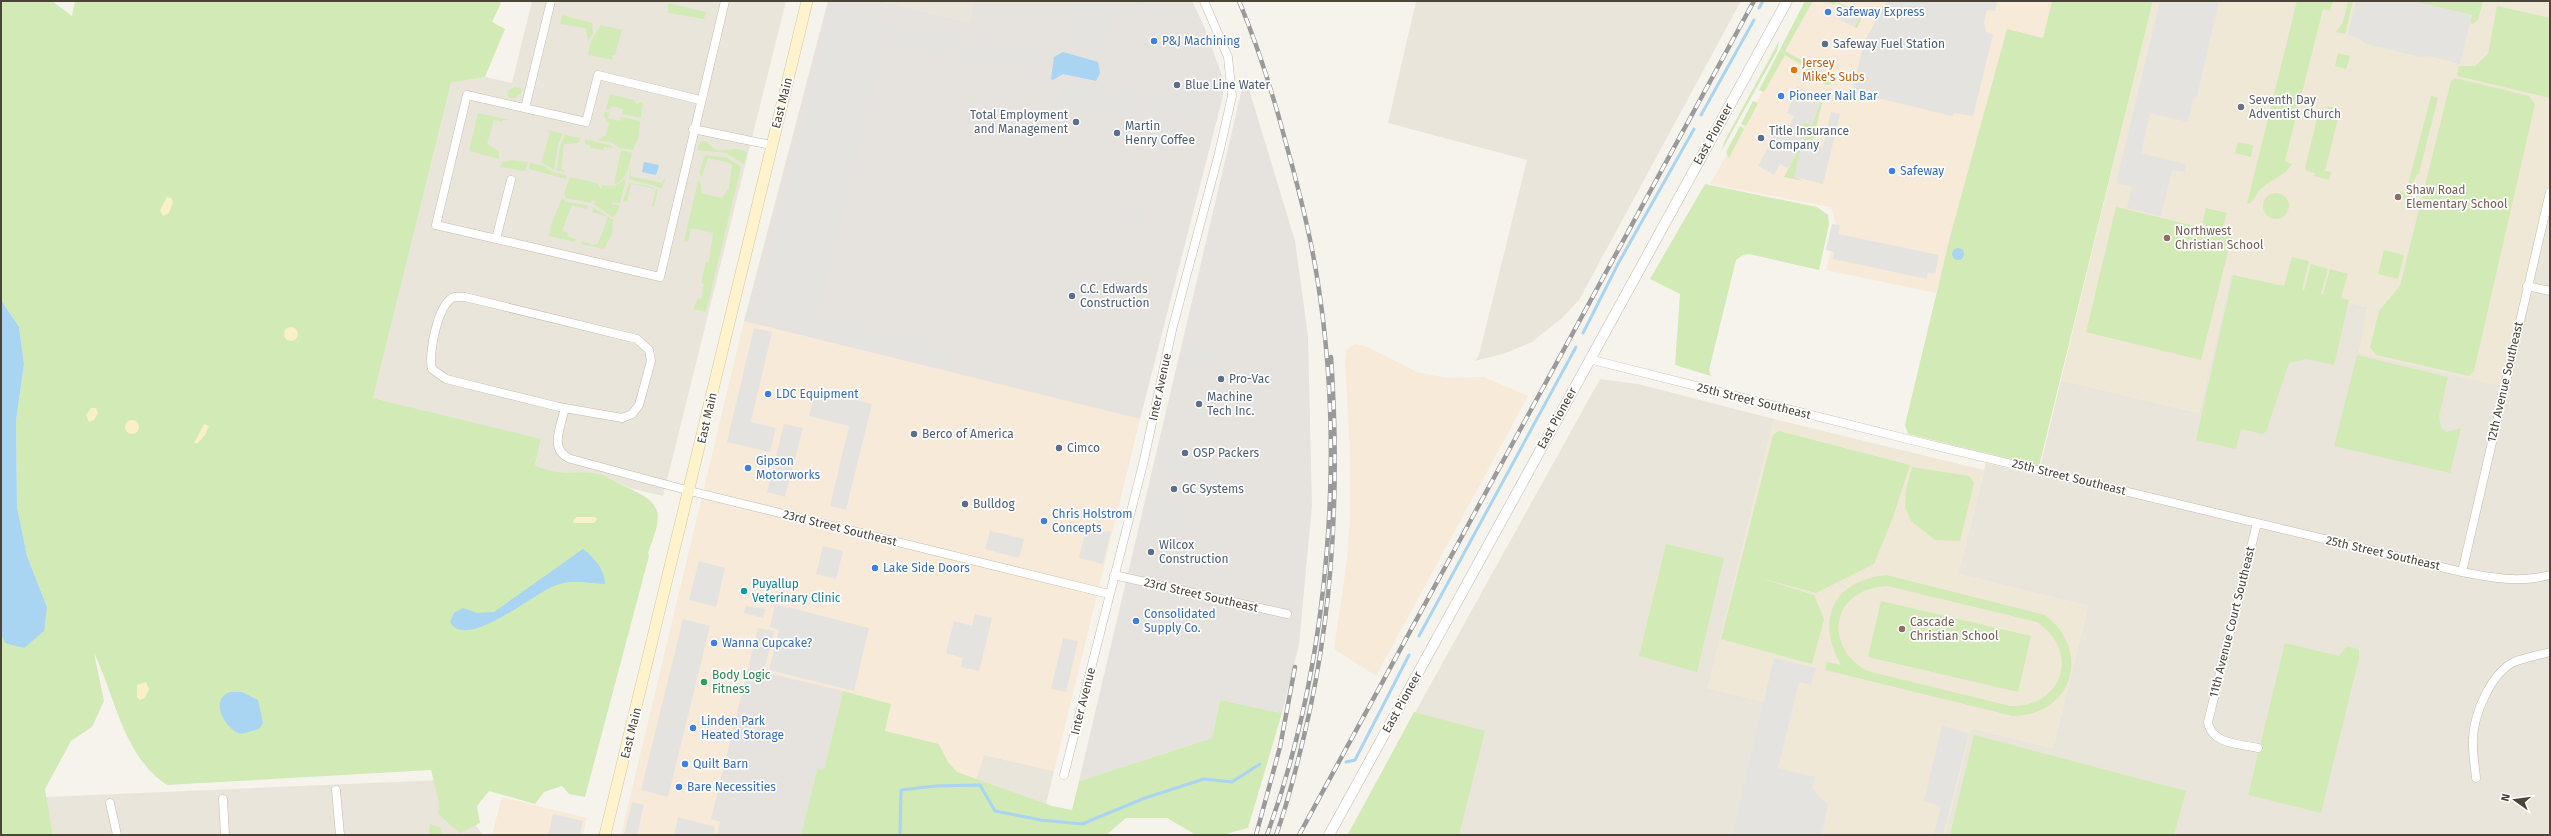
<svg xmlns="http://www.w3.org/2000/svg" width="2551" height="836" font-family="'Fira Sans',sans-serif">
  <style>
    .residential { fill: #eae5da }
    .commercial { fill: #f7ead8 }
    .industrial { fill: #e6e2dd }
    .education { fill: #efe8d6 }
    .green { fill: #d2eab5; fill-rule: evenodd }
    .sand { fill: #f9efc9 }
    .parking { fill: #e5e3e0 }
    .water { fill: #a9d4f2 }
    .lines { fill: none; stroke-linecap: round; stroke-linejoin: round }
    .stream { stroke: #a9d4f2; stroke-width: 3 }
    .minor-casing { stroke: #c2bbae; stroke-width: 9 }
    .tertiary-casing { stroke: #c2bbae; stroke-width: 11 }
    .secondary-casing { stroke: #d6c79b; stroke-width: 12 }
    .minor { stroke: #fff; stroke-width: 8 }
    .tertiary { stroke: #fff; stroke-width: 10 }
    .secondary { stroke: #fff3cd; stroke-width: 11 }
    .rail-casing { stroke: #9a9a9a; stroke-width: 4.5 }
    .rail { stroke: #fff; stroke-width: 3; stroke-dasharray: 9; stroke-linecap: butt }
    .shop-dot { fill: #3f7fe0; stroke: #fff; stroke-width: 1.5 }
    .service-dot { fill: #5c6f8a; stroke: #fff; stroke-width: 1.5 }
    .food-dot { fill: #e8710a; stroke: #fff; stroke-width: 1.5 }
    .worship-dot { fill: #6b7280; stroke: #fff; stroke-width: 1.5 }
    .education-dot { fill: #8d6e63; stroke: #fff; stroke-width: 1.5 }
    .culture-dot { fill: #0f9aa8; stroke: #fff; stroke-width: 1.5 }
    .leisure-dot { fill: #2e9e5b; stroke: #fff; stroke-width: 1.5 }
    .labels { text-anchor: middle; stroke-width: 3.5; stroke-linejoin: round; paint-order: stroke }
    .shop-label { font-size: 12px; fill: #366cbe; stroke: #fff; text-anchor: start }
    .service-label { font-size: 12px; fill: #4e5e75; stroke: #fff; text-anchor: start }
    .food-label { font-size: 12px; fill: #c56008; stroke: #fff; text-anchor: start }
    .worship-label { font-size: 12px; fill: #5b616d; stroke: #fff; text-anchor: start }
    .street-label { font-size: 12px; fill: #4b4439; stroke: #fff }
    .education-label { font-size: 12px; fill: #785e54; stroke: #fff; text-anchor: start }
    .culture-label { font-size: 12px; fill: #0d838f; stroke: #fff; text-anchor: start }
    .leisure-label { font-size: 12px; fill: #27864d; stroke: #fff; text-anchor: start }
  </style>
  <rect width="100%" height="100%" fill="#f6f3ec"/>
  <!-- residential -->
  <path class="residential" d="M532,1H786L663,496L630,488L596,473L549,472L535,465L541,440L373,398L451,83L485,77L512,83Z
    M880,1H974L969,22Z
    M1416,1H1741L1579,300L1562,318L1532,342L1503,354L1475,361L1479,355L1527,160L1388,123Z
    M2550,195V835H1945L1971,728L2053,748L2088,606L1958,574L1986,463L2038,476L2061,380L2199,413L2231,274L2368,307L2359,353Z
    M1600,379L1638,384L1774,419L1708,688L1765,702L1733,835H1347Z
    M984,755L1054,771L1046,804L976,779Z
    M441,780L483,835H53L46,797Z"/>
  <!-- commercial -->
  <path class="commercial" d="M1813,1H2052L2043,38L2007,30L1936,293L1826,270L1837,227L1831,207L1710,184Z
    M744,321L1140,419L1054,771L984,755L976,779L957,772L948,762L939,744L885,731L891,704L764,672L774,632L711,819L720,822L717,835H621Z
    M1354,344L1363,345L1417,372L1447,378L1484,377L1528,396L1376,676L1334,649L1347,560L1350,520V452L1345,360L1347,350Z
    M502,797L587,818L583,835H492Z"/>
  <!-- industrial -->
  <path class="industrial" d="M828,1H880L969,22L974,1H1192L1204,26L1224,81L1223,96L1140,419L744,321Z
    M1245,76L1295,241L1308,336L1312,505L1299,645L1282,713L1220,700L1212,738L1079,781Z
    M758,628L774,631L764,672L843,691L824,771L817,769L801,835H717L720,822L711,819Z"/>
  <!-- education -->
  <path class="education" d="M2153,1H2550V192L2504,387L2359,353L2368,307L2231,274L2199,413L2061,380Z
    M1774,419L1984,470L1958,574L2088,606L2053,748L1971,728L1945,835H1733L1765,702L1708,688Z"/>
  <!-- green -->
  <path class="green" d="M1,1H52L72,16L75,1H498L501,3L492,22L505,29L485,77L451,83L373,398L541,439L535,465C558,477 571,470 595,473C605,475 616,482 626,487C666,504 662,515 648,553L649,556L585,797L569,794L562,786L544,792L535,804L489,791L477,806L480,823L460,833L438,814L439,802L431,770L167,785C123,756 116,698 94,653L104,701L92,727L71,741L45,789L53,835H1V634L5,643L47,607L27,556L17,507L16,421L24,364L19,327L1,300Z
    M1805,1H1813L1785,51L1831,77V84L1824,85L1827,77L1815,70L1811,78L1804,74L1807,68L1785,55L1764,92L1759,90Z
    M1827,1H1836L1860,14L1862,17L1857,28L1854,27L1859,18L1841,8L1842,6L1836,2L1834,5Z
    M2052,1H2153L2039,466L1908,434L1905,425L1950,237L2007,29L2043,38Z
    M2297,1H2333L2330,11L2323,9L2285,161L2292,164C2284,177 2273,178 2262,188C2255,193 2256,202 2247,204Z
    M2348,1H2353L2345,34L2336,32L2343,22Z
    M2412,1H2483L2478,20L2473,24L2470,23L2472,15Z
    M668,3L706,12L704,19L668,13Z
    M2497,6L2550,18V98L2457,76L2459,66H2475L2488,54Z
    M562,15L592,23L593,33L588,41L586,28L560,24Z
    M601,25L622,30L615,55H612L613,60L588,55L591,41Z
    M1779,41L1777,51L1722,150L1724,142Z
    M2338,53L2350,56L2346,69L2335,66Z
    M2455,78L2529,96L2535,104L2474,371L2469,376L2376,355L2370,347L2379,311L2400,286L2451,81Z
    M514,87L521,88V93L515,98H508V91Z
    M610,94L634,100L636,104L643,102L641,118L622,114L623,109L611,106L610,110L606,109Z
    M1814,94H1818L1823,99L1812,144L1803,142L1795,177L1803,181L1784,177L1808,131L1801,127L1804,122L1812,125L1821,100L1813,97Z
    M2431,96L2438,98L2419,173L2416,175L2410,200L2399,197L2400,191L2406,192Z
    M1753,101L1758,103L1746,126L1741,124Z
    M2328,106L2340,110L2325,171L2331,172L2329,180L2314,176L2315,173L2307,171L2305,168L2319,110L2327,109Z
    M605,112L609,113L608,118L620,121L621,117L640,121L639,136L633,150L620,148L609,141L607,142L598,140L606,135L609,124L604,116Z
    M478,113L509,120H503L502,122L494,120L487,144L499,151V159L469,151Z
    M1740,126L1744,129L1729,158L1726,152Z
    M548,130L563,134L558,144L554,170L541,162L550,133Z
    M565,135L580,138L578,143L564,144L561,169L566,172L557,171L560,146Z
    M585,139L610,145L614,148L604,147L603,150L590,148V145L585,144Z
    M704,141C709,142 709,146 713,148C724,155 732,144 747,152L744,164L726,153L697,150L700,142Z
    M2238,142L2253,145L2251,157L2235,153Z
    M621,150L632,153C629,164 627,181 614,184Z
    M708,155L728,158L741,167L706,312L693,309L698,298L701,299L704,284L701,283L706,262H709L713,233L691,228L688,242L684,241L698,181L701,182V193L722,198L729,188L732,166L730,163L708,158L702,176L699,175L704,157Z
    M514,160L528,162L525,171L500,167L502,162Z
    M530,163L544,166L555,173L567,175L566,179L529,169Z
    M631,167V176L662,183L666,176L662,188L629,179Z
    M570,177L597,183L601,189L602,185C613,186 617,187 624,179L626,180L620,203L612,202V204L620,206L615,216L612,217L594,204L595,201L592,200L591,203L566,198L564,194Z
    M629,183L649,186L658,190L654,207L652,206L656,189L631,184L627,202L623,201Z
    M1705,184L1817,207L1828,215L1829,225L1819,270L1749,254L1743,255L1736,260L1709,370L1711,376L1675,365L1680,294L1650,279Z
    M2263 206a13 13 0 1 1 26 0a13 13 0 1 1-26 0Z
    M562,198L566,202L588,205L586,209L572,205L562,231L568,233L567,236L576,239L575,242L549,236L551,225Z
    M593,207L613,220L612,234L604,249L581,244L582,241L593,245L598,244L608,217L592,212Z
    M2116,207L2232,235L2201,360L2086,332Z
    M2206,208L2227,213L2222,230L2202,225Z
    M2384,250L2404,255L2398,279L2378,274Z
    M2292,257L2309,261L2302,290L2309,291L2304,290L2311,264L2328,269L2321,294H2323L2330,269L2348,274L2341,298L2349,300L2334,365L2306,359L2289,363L2266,432L2262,434L2241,429L2236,449L2196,440L2233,275L2284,286Z
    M2357,355L2448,377L2439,416L2441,428L2446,432L2461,428L2450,473L2334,446Z
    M1779,431L1910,465L1892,520L1874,564L1816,593L1760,578L1814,595L1824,619L1812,664L1721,639L1773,435Z
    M1912,467L1969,476L1974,483L1960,541L1935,540L1911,521L1905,507L1906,490Z
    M1666,544L1724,558L1697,672L1639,656Z
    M1886,575L2045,615C2092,651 2073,715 2013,716L1825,670L1827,662L1841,665C1815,619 1833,581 1886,575ZM1887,586L2037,622C2081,651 2063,708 2010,706L1867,671C1821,645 1833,588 1887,586Z
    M1881,601L2031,636L2018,692L1868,657Z
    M2285,643L2339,656L2347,646L2359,649V658L2321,813L2248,795Z
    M843,691L891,704L885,731L939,744L948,762L957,772L1052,806L1072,810L1079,781L1212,738L1220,700L1282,713L1248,828L1222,835H1196L1167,818H1126L1106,835H801L817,769L824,770Z
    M1414,712L1485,731L1459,835H1348Z
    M1974,735L2186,791L2174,835H1950Z
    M430,824L440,827L443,835H429Z"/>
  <!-- sand -->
  <path class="sand" d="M167,197L171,198L173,202L169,213L163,216L160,210Z
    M284 334a7 7 0 1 1 14 0a7 7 0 1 1-14 0Z
    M91,408H96L98,413L94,420L89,422L86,415Z
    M125 427a7 7 0 1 1 14 0a7 7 0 1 1-14 0Z
    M204,424L209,426L205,435L198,443H194Z
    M577,517H595L597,519L594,523H574L573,520Z
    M146,682L149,689L145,698L140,700L137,697V685Z"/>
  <!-- parking -->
  <path class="parking" d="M1075,1H1088L1115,7L1104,52L1065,43Z
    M1112,1H1164L1151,10Z
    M1887,1H1997L1995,11L1987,10L1984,22L1986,32L1993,35L1973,116L1954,113L1952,116L1852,92L1864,42Z
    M2160,1H2219L2197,96L2193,99L2188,122L2150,113L2141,153L2186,164L2185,172L2172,170L2161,216L2127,208L2132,187L2116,183Z
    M2356,1H2412L2472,15L2460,64L2429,56L2421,57L2366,44L2360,39L2348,35Z
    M833,7L969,40L989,37L1041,49L1034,76L883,40L818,314L954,347L949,367L805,333L795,325L758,316Z
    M1841,8L1859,18L1854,27L1835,17Z
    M1063,80L1118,94L1112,120L1057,106Z
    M1123,83L1208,104L1204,119L1141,104L1136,125L1114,120Z
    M1797,86L1821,99L1812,125L1804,122L1801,127L1809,131L1803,142L1823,147L1831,112L1840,114L1823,184L1794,177L1802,143L1788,168L1780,164L1774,175L1758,166L1779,127L1787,131L1794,116L1787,113Z
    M1153,114L1187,124L1182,141L1148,132Z
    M1134,202L1146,205L1141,227L1129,224Z
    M1832,224L1840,225L1838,234L1939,255L1935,274L1928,273L1927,279L1833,259L1834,252L1826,250Z
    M754,328L772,332L751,422L776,428L770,452L727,442Z
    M1185,339L1218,348L1214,365L1197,361L1192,379L1184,377L1189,359L1181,356Z
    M816,391L872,404L846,510L830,506L849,426L809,416Z
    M784,424L803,428L785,497L767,492Z
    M1162,455L1244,477L1240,492L1158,470Z
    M1153,496L1187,504L1180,533L1146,524Z
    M990,531L1024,539L1019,558L985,549Z
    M1111,531L1103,564L1079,558L1085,533Z
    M823,546L843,551L836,579L816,574Z
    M699,561L725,568L716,607L689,600Z
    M775,604L869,628L854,691L769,670L779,630L770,627Z
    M746,606L765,609L763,618L744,613Z
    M975,614L992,618L979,671L961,667L963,658L946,653L954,621L972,626Z
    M683,619L710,626L668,797L641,790Z
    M1063,638L1078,641L1066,692L1051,689Z
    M1774,658L1816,668L1811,685L1799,682L1778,768L1815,777L1812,788L1828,805L1821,835H1732Z
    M1942,726L1969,733L1943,835H1934L1941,806L1924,801Z
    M632,802L644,805L637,835H624Z
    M553,814L583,821L580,835H548Z
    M678,817L715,827L713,835H674Z"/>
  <!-- water -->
  <path class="water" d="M1063,52L1098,62L1100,73L1096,81L1063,74L1053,80L1051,79L1054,57Z
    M644,162L659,165L656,175L642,172Z
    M1952 254a6 6 0 1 1 12 0a6 6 0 1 1-12 0Z
    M1,300L19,327L24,364L16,421L17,507L27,556L47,607L44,631L24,648L5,643L1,634Z
    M583,549C594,557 605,570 605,584C587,584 573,578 554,586C533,594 466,651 450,622L454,613L463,608L477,613L494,612Z
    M230,692H242L258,700L263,723L259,729L241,734C226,730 208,700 230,692Z"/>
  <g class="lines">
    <!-- stream -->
    <path class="stream" d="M1759,8L1763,1
      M1701,115L1754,20
      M1583,333L1619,262L1694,129
      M1419,636L1576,347
      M1346,762L1355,760L1409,655
      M900,835L901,790L935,786L980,785L995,811L1041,820L1082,824L1145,798L1204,779L1232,782L1260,764"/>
    <defs>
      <path id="minor" d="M700,100L598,75L586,122L467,95L436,225L660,277L725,1
        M525,108L551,1
        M693,129L771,145
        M496,239L511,180
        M2527,286L2550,291
        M454,297H465L637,339L649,350L651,361L639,405L632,414L622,418L559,407L446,379L432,369C428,353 438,303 454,297Z
        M1589,359L1911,440L2462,572C2492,578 2520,583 2550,575
        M565,408C561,426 548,451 571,459L690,491L1109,594
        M2257,523L2208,722C2211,744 2240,744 2258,748
        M2462,572L2550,192
        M1114,575L1287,614
        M1064,775L1144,460L1172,330L1219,153L1232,96L1228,57L1204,1
        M2476,778C2475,765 2472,752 2473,738C2474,714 2491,673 2514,662C2525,658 2539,655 2550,652
        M336,790L340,835
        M223,799L225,835
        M110,803L117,835"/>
      <path id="tertiary" d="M1329,835L1787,1"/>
      <path id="secondary" d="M605,835L807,1"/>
    </defs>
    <!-- minor casing -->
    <use href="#minor" class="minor-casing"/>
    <!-- tertiary casing -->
    <use href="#tertiary" class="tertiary-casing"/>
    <!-- secondary casing -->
    <use href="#secondary" class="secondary-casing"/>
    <!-- minor -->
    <use href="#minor" class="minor"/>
    <!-- tertiary -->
    <use href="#tertiary" class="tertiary"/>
    <!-- secondary -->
    <use href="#secondary" class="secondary"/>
    <defs>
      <path id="rail" d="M1239,1C1259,49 1274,97 1287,147C1299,190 1310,233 1317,277C1346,455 1329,665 1267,835
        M1256,835L1280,747L1295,667
        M1276,835C1288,803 1296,769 1304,736C1334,611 1340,485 1331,357
        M1299,835L1754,1"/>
    </defs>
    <!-- rail casing -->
    <use href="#rail" class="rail-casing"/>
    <!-- rail -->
    <use href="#rail" class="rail"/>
  </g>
  <!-- markers -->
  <g class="shop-dot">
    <circle cx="1828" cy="12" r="4"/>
    <circle cx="1154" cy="41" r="4"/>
    <circle cx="1781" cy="96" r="4"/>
    <circle cx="1892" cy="171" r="4"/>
    <circle cx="768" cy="394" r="4"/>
    <circle cx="748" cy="468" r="4"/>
    <circle cx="1044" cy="521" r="4"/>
    <circle cx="875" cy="568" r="4"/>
    <circle cx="1136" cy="621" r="4"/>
    <circle cx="714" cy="643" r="4"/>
    <circle cx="693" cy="728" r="4"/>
    <circle cx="685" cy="764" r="4"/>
    <circle cx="679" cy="787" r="4"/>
  </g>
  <g class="service-dot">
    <circle cx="1825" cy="44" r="4"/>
    <circle cx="1177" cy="85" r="4"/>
    <circle cx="1076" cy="122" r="4"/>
    <circle cx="1117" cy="133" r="4"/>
    <circle cx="1761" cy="138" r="4"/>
    <circle cx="1072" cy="296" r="4"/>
    <circle cx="1221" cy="379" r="4"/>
    <circle cx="1199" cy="404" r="4"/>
    <circle cx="914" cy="434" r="4"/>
    <circle cx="1059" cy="448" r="4"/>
    <circle cx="1185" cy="453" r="4"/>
    <circle cx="1174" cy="489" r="4"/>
    <circle cx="965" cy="504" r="4"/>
    <circle cx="1151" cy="552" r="4"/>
  </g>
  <circle class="food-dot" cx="1794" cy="70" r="4"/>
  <circle class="worship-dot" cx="2241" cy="107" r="4"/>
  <g class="education-dot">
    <circle cx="2398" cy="197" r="4"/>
    <circle cx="2167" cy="238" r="4"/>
    <circle cx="1902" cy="629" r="4"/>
  </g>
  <circle class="culture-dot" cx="744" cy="591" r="4"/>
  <circle class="leisure-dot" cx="704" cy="682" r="4"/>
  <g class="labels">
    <!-- shop labels -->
    <g class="shop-label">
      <text x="1836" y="16">Safeway Express</text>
      <text x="1162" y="45">P&amp;J Machining</text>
      <text x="1789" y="100">Pioneer Nail Bar</text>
      <text x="1900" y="175">Safeway</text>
      <text x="776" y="398">LDC Equipment</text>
      <text x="756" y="465">Gipson<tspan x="756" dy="14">Motorworks</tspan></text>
      <text x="1052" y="518">Chris Holstrom<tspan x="1052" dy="14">Concepts</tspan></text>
      <text x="883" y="572">Lake Side Doors</text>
      <text x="1144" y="618">Consolidated<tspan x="1144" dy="14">Supply Co.</tspan></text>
      <text x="722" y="647">Wanna Cupcake?</text>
      <text x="701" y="725">Linden Park<tspan x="701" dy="14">Heated Storage</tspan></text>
      <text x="693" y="768">Quilt Barn</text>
      <text x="687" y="791">Bare Necessities</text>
    </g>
    <!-- service labels -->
    <g class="service-label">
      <text x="1833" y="48">Safeway Fuel Station</text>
      <text x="1185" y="89">Blue Line Water</text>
      <text x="1068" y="119" text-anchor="end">Total Employment<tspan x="1068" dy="14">and Management</tspan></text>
      <text x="1125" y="130">Martin<tspan x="1125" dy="14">Henry Coffee</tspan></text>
      <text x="1769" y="135">Title Insurance<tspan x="1769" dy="14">Company</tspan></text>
      <text x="1080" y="293">C.C. Edwards<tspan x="1080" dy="14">Construction</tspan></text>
      <text x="1229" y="383">Pro-Vac</text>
      <text x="1207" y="401">Machine<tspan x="1207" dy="14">Tech Inc.</tspan></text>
      <text x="922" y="438">Berco of America</text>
      <text x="1067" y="452">Cimco</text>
      <text x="1193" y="457">OSP Packers</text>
      <text x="1182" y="493">GC Systems</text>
      <text x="973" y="508">Bulldog</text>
      <text x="1159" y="549">Wilcox<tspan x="1159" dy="14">Construction</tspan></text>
    </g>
    <!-- food labels -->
    <g class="food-label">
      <text x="1802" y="67">Jersey<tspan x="1802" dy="14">Mike's Subs</tspan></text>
    </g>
    <!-- worship labels -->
    <g class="worship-label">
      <text x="2249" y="104">Seventh Day<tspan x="2249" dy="14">Adventist Church</tspan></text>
    </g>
    <!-- street labels -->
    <g class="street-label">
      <text transform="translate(782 103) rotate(-76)" y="4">East Main</text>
      <text transform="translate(1713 134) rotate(-61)" y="4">East Pioneer</text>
      <text transform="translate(2505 382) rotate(-77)" y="4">12th Avenue Southeast</text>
      <text transform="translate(1160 387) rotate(-78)" y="4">Inter Avenue</text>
      <text transform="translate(1754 401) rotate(14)" y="4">25th Street Southeast</text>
      <text transform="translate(707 418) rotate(-77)" y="4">East Main</text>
      <text transform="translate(1557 418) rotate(-61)" y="4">East Pioneer</text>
      <text transform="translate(2069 477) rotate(14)" y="4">25th Street Southeast</text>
      <text transform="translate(840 528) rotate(14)" y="4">23rd Street Southeast</text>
      <text transform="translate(2383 553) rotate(13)" y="4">25th Street Southeast</text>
      <text transform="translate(1201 595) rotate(13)" y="4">23rd Street Southeast</text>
      <text transform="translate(2232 622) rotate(-76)" y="4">11th Avenue Court Southeast</text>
      <text transform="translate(1083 701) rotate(-76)" y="4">Inter Avenue</text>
      <text transform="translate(1402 702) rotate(-61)" y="4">East Pioneer</text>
      <text transform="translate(631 733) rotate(-76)" y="4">East Main</text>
    </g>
    <!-- education labels -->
    <g class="education-label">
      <text x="2406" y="194">Shaw Road<tspan x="2406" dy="14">Elementary School</tspan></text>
      <text x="2175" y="235">Northwest<tspan x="2175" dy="14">Christian School</tspan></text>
      <text x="1910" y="626">Cascade<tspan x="1910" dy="14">Christian School</tspan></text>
    </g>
    <!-- culture labels -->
    <g class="culture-label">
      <text x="752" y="588">Puyallup<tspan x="752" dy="14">Veterinary Clinic</tspan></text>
    </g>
    <!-- leisure labels -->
    <g class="leisure-label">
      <text x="712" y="679">Body Logic<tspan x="712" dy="14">Fitness</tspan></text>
    </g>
  </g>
  <!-- border -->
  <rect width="2551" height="836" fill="none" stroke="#4b4439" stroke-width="4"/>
  <!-- north arrow -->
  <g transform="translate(2515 800) rotate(284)" stroke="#ffffff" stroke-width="3" paint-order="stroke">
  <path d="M0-3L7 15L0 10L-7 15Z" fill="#4b4439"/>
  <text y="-6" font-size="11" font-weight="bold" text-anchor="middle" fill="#4b4439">N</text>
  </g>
</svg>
